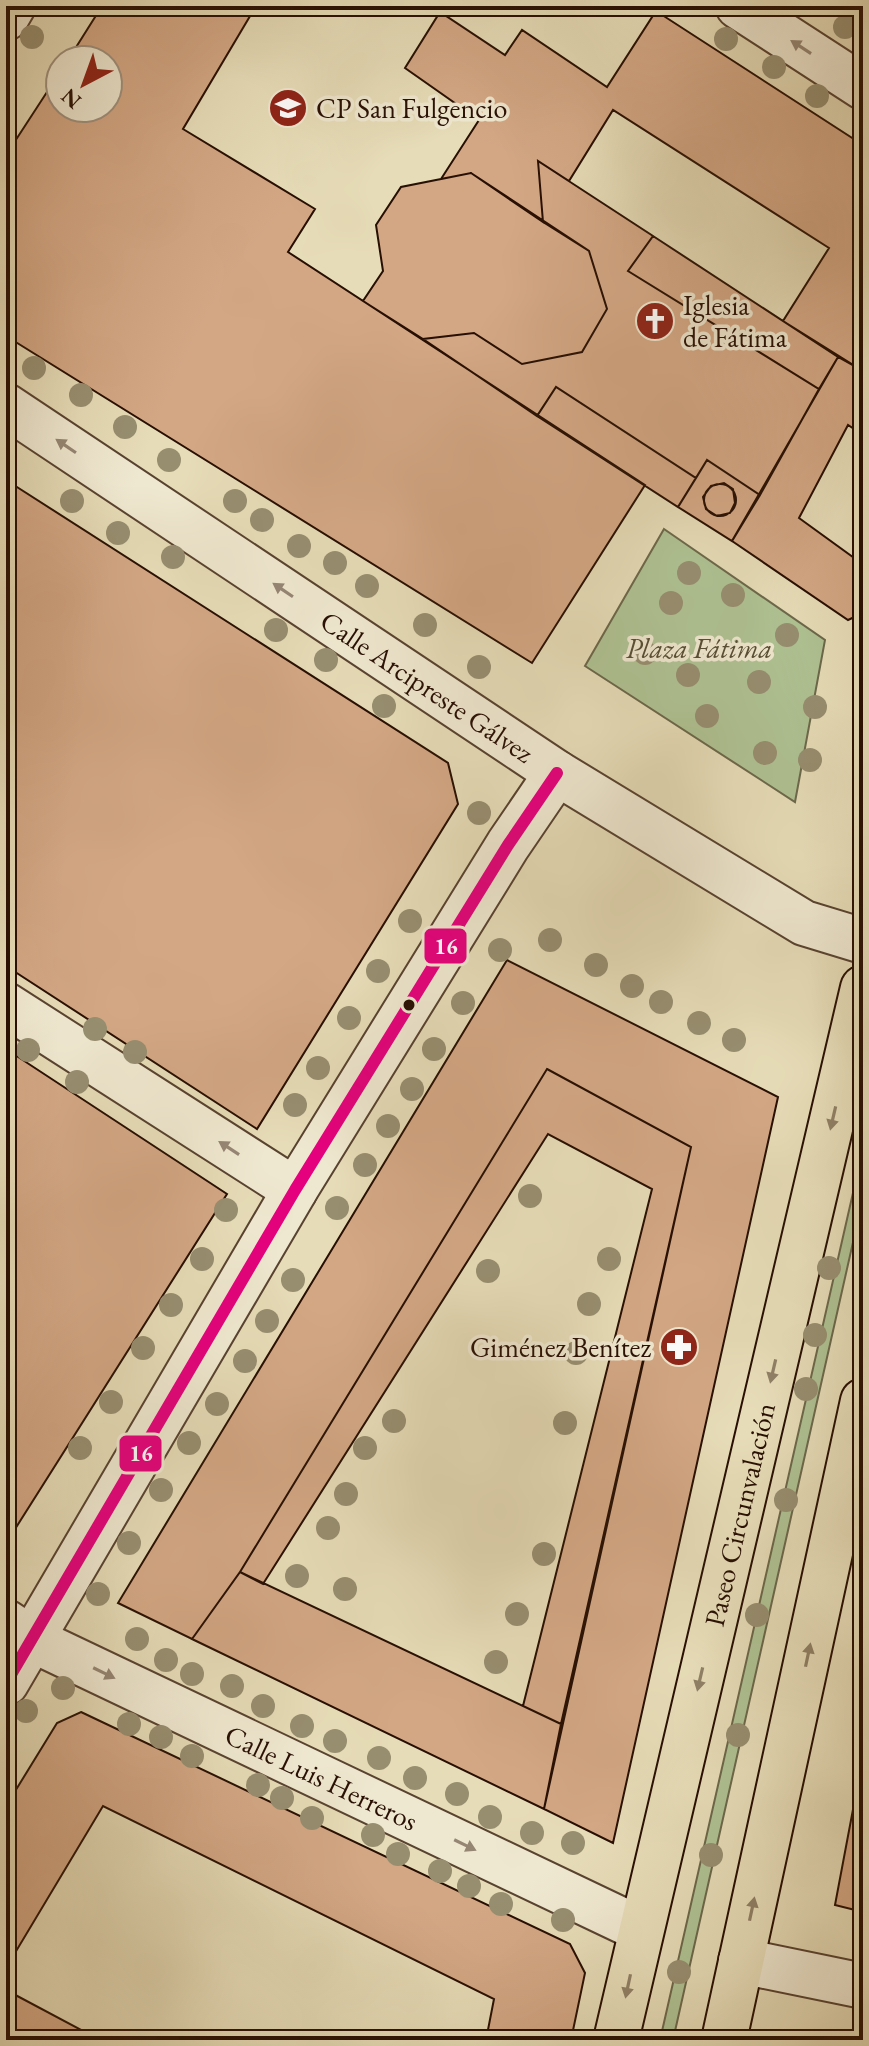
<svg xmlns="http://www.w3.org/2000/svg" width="869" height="2046" font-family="'EB Garamond',serif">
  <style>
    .green { fill: #afc293; stroke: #6c684b; stroke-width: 2 }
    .building { fill: #d3a784; stroke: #280f03; stroke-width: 2; fill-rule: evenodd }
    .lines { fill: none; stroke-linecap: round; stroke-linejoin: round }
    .street-casing { stroke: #584230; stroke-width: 48 }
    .primary-casing { stroke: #280f03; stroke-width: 48 }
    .street { stroke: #efe8d0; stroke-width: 44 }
    .primary { stroke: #e6dcb7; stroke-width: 44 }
    .bus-1-casing { stroke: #efe8d0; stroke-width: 18 }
    .bus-1 { stroke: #e5007d; stroke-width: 12 }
    .tree { fill: #978e70 }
    .oneway { fill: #958674 }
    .oneway2 { fill: #908066 }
    .bus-dot { fill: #280f03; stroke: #efe8d0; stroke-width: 3 }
    .labels { text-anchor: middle; stroke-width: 7; stroke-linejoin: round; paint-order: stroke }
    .poi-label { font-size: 28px; fill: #280f03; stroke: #efe8d0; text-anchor: start }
    .park-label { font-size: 28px; font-style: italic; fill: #574e35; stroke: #efe8d0 }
    .street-label { font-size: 28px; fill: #280f03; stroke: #efe8d0 }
    .line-badge { stroke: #efe8d0; stroke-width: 3 }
    .badge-label { font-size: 22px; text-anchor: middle; font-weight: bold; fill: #fff }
  </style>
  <rect width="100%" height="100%" fill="#e6dcb7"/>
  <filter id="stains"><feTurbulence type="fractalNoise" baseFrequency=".0025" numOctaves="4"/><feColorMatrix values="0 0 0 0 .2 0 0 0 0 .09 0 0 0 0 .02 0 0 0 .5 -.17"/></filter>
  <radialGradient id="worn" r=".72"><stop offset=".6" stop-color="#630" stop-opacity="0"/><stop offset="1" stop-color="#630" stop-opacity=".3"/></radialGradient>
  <!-- green -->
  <path class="green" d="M664,529L825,640L795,802L585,666Z
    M863,1149V1198L673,2040H660Z"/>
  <!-- building -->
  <path class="building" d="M102,6H256L183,129L315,209L288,252L645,485L532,663L6,336V155L60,72V108H108V60H68Z
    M656,11L863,145V371L783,321L829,248L613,110L569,181L538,161L543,222L471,173L441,179L479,120L405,68L440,12L505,55L522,30L607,87Z
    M538,161L653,236L628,271L819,389L760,495L707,460L696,478L556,387L537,416L423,339L474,333L522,364L582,352L607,309L589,251L543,222Z
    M471,173L589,251L607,309L582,352L522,364L474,333L423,339L363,301L383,271L376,225L401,187Z
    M653,236L838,357L819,389L628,271Z
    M838,357L863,371V435L848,425L799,518L857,560L863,528V613L848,620L732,541Z
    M556,387L696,478L678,507L537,416Z
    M707,460L760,495L732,541L678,507ZM724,483L733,489L735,503L730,513L717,516L706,509L703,497L711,486Z
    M6,480L448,763L458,804L257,1129L6,966Z
    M704 500a16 16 0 1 1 32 0a16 16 0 1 1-32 0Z
    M507,960L778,1097L613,1843L544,1809L691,1147L547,1069L240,1572L192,1639L118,1603Z
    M6,1049L227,1194L10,1537L6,1535Z
    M547,1069L691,1147L561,1724L523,1706L652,1189L548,1134L263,1584L240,1572Z
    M240,1572L561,1724L544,1809L192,1639Z
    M81,1712L570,1944L585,1973L571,2040H486L494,1999L103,1806L6,1968V1806L57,1723Z
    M861,1767L863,1768V1912L835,1905Z
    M6,1990L100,2040H6Z"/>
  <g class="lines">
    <defs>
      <g id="street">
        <path d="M738,6L863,87"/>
        <path d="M6,18L13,6"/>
        <path id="s1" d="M6,406L557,773L804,923L863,941"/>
        <path d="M6,1005L295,1190"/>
        <path id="s2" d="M6,1622L33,1640L640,1929"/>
        <path d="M6,1683L295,1190L508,845L557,773"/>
        <path d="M741,1961L863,1986"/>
      </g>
      <g id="primary">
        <path id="s3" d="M616,2040L863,988"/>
        <path d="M724,2040L863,1401"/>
      </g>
    </defs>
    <!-- street casing -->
    <use href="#street" class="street-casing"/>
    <!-- primary casing -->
    <use href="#primary" class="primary-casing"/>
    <!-- street -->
    <use href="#street" class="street"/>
    <!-- primary -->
    <use href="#primary" class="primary"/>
    <defs>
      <path id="bus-1" d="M6,1683L295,1190L508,845L557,773"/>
    </defs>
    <!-- bus-1 casing -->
    <use href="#bus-1" class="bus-1-casing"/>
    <!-- bus-1 -->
    <use href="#bus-1" class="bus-1"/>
  </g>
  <!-- trees -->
  <g class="tree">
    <circle cx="845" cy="27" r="12"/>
    <circle cx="32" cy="37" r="12"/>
    <circle cx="726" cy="39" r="12"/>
    <circle cx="774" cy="67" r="12"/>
    <circle cx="817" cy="96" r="12"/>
    <circle cx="34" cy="368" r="12"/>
    <circle cx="81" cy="395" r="12"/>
    <circle cx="125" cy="427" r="12"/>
    <circle cx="169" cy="460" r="12"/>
    <circle cx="72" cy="501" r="12"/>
    <circle cx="235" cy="501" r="12"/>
    <circle cx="262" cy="520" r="12"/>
    <circle cx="118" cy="533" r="12"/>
    <circle cx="299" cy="546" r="12"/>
    <circle cx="173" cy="557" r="12"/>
    <circle cx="335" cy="563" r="12"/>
    <circle cx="689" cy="573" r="12"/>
    <circle cx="367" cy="586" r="12"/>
    <circle cx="733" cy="595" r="12"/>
    <circle cx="671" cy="603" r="12"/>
    <circle cx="425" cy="625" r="12"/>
    <circle cx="276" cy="630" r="12"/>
    <circle cx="787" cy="635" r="12"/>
    <circle cx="645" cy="653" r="12"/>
    <circle cx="326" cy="660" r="12"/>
    <circle cx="479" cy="667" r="12"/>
    <circle cx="688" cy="675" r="12"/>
    <circle cx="759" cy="682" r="12"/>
    <circle cx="384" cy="706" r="12"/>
    <circle cx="815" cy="707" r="12"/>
    <circle cx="707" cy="716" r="12"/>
    <circle cx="765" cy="753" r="12"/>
    <circle cx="810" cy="760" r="12"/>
    <circle cx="479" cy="813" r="12"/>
    <circle cx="410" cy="921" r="12"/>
    <circle cx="550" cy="940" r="12"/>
    <circle cx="500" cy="950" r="12"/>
    <circle cx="596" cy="965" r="12"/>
    <circle cx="378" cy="971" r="12"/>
    <circle cx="632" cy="986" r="12"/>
    <circle cx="661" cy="1002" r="12"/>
    <circle cx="463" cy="1003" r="12"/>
    <circle cx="349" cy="1018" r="12"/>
    <circle cx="699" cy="1023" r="12"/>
    <circle cx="95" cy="1029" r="12"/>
    <circle cx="734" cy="1040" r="12"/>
    <circle cx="434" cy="1049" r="12"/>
    <circle cx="28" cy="1050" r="12"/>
    <circle cx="135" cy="1052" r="12"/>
    <circle cx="318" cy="1068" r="12"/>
    <circle cx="77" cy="1082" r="12"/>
    <circle cx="412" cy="1089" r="12"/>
    <circle cx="295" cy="1105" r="12"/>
    <circle cx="388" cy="1126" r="12"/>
    <circle cx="365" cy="1165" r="12"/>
    <circle cx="530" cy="1196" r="12"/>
    <circle cx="337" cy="1208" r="12"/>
    <circle cx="226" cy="1210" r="12"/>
    <circle cx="202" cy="1259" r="12"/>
    <circle cx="609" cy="1259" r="12"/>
    <circle cx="829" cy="1268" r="12"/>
    <circle cx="488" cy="1271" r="12"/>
    <circle cx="293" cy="1280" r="12"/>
    <circle cx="589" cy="1304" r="12"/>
    <circle cx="171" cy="1305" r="12"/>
    <circle cx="267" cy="1321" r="12"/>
    <circle cx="815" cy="1335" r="12"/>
    <circle cx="143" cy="1348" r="12"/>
    <circle cx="576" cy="1353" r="12"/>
    <circle cx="245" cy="1361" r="12"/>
    <circle cx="806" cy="1389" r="12"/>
    <circle cx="111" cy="1402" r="12"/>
    <circle cx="217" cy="1404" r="12"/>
    <circle cx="394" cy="1421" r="12"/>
    <circle cx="565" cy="1423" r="12"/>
    <circle cx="189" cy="1443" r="12"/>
    <circle cx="80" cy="1448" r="12"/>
    <circle cx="365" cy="1448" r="12"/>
    <circle cx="161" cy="1490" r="12"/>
    <circle cx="346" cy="1494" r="12"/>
    <circle cx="786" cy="1500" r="12"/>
    <circle cx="328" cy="1528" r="12"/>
    <circle cx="129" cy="1543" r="12"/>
    <circle cx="544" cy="1554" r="12"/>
    <circle cx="297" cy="1576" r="12"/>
    <circle cx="345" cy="1589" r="12"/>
    <circle cx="98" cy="1594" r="12"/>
    <circle cx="517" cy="1614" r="12"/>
    <circle cx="757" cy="1615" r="12"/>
    <circle cx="137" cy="1639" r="12"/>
    <circle cx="166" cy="1660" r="12"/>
    <circle cx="496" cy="1662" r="12"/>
    <circle cx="192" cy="1674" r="12"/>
    <circle cx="232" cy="1686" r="12"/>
    <circle cx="63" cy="1688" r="12"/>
    <circle cx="263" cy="1706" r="12"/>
    <circle cx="26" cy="1711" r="12"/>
    <circle cx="129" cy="1724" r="12"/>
    <circle cx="302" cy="1726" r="12"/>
    <circle cx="738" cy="1735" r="12"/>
    <circle cx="161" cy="1737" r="12"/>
    <circle cx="335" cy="1741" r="12"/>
    <circle cx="192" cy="1756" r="12"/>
    <circle cx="379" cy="1758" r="12"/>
    <circle cx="415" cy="1778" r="12"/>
    <circle cx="258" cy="1785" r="12"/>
    <circle cx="457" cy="1794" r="12"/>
    <circle cx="282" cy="1798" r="12"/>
    <circle cx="490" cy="1817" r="12"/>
    <circle cx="312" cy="1818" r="12"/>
    <circle cx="532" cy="1833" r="12"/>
    <circle cx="373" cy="1835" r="12"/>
    <circle cx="573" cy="1843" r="12"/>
    <circle cx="398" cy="1854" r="12"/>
    <circle cx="711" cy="1855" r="12"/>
    <circle cx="440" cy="1871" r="12"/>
    <circle cx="469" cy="1886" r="12"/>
    <circle cx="501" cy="1904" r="12"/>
    <circle cx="563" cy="1920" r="12"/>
    <circle cx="679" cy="1972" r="12"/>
  </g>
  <!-- one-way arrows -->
  <defs><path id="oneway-solid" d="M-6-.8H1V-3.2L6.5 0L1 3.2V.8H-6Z" transform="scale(2)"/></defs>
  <g class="oneway">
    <use href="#oneway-solid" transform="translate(801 47) rotate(-147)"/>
    <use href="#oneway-solid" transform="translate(66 446) rotate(-146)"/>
    <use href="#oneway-solid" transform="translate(283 590) rotate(-146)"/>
    <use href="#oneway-solid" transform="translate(229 1148) rotate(-147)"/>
    <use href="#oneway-solid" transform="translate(104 1673) rotate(26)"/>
    <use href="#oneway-solid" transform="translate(465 1845) rotate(26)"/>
  </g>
  <g class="oneway2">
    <use href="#oneway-solid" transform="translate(833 1118) rotate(103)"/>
    <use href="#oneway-solid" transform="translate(773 1371) rotate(103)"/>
    <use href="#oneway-solid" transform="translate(808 1655) rotate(-78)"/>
    <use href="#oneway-solid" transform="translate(700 1679) rotate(103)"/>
    <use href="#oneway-solid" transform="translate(752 1909) rotate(-78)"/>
    <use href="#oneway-solid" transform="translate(628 1986) rotate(102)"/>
  </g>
  <!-- icons -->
  <defs>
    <symbol id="school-disc" viewBox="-11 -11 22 22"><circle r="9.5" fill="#8f2418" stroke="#efe8d0"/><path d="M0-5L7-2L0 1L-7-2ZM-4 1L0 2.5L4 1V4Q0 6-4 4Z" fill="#fff"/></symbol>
    <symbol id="church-disc" viewBox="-11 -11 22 22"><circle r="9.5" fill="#8f2418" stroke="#efe8d0"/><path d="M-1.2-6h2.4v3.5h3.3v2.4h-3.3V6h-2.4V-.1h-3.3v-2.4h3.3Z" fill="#fff"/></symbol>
    <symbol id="pharmacy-disc" viewBox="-11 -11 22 22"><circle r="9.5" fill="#8f2418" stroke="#efe8d0"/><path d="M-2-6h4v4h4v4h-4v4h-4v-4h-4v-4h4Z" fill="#fff"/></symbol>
  </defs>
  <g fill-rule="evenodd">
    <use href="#school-disc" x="266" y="86" width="44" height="44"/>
    <use href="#church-disc" x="633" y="299" width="44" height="44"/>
    <use href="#pharmacy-disc" x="657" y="1325" width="44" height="44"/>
  </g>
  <!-- markers -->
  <circle class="bus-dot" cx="409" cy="1005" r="7"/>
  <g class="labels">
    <!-- poi labels -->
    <g class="poi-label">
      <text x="316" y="118">CP San Fulgencio</text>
      <text x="683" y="315">Iglesia<tspan x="683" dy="32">de Fátima</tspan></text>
      <text x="651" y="1357" text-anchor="end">Giménez Benítez</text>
    </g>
    <!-- park labels -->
    <g class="park-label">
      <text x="699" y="658">Plaza Fátima</text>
    </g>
    <!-- street labels -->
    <g class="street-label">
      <text dy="10" stroke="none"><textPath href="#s1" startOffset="506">Calle Arcipreste Gálvez</textPath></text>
      <text dy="10" stroke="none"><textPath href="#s3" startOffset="540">Paseo Circunvalación</textPath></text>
      <text dy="10" stroke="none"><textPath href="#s2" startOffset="352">Calle Luis Herreros</textPath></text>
    </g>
  </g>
  <g class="line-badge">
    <rect x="423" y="927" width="45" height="38" rx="8" fill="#e5007d"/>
    <rect x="118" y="1434" width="45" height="39" rx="8" fill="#e5007d"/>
  </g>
  <g class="badge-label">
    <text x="446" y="954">16</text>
    <text x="141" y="1461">16</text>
  </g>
  <!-- margin -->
  <rect width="869" height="2046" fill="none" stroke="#e6dcb7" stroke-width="32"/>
  <rect x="8" y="8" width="853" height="2030" fill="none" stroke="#280f03" stroke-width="4"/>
  <rect x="16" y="16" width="837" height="2014" fill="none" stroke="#280f03" stroke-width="2"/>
  <!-- north arrow -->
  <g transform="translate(84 84) rotate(221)"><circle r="38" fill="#efe8d0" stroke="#9f917e" stroke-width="2"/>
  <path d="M0-6L14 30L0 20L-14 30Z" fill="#8f2418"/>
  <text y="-12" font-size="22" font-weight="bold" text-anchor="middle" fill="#280f03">N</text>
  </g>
  <rect width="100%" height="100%" filter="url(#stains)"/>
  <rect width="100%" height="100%" fill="url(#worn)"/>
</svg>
